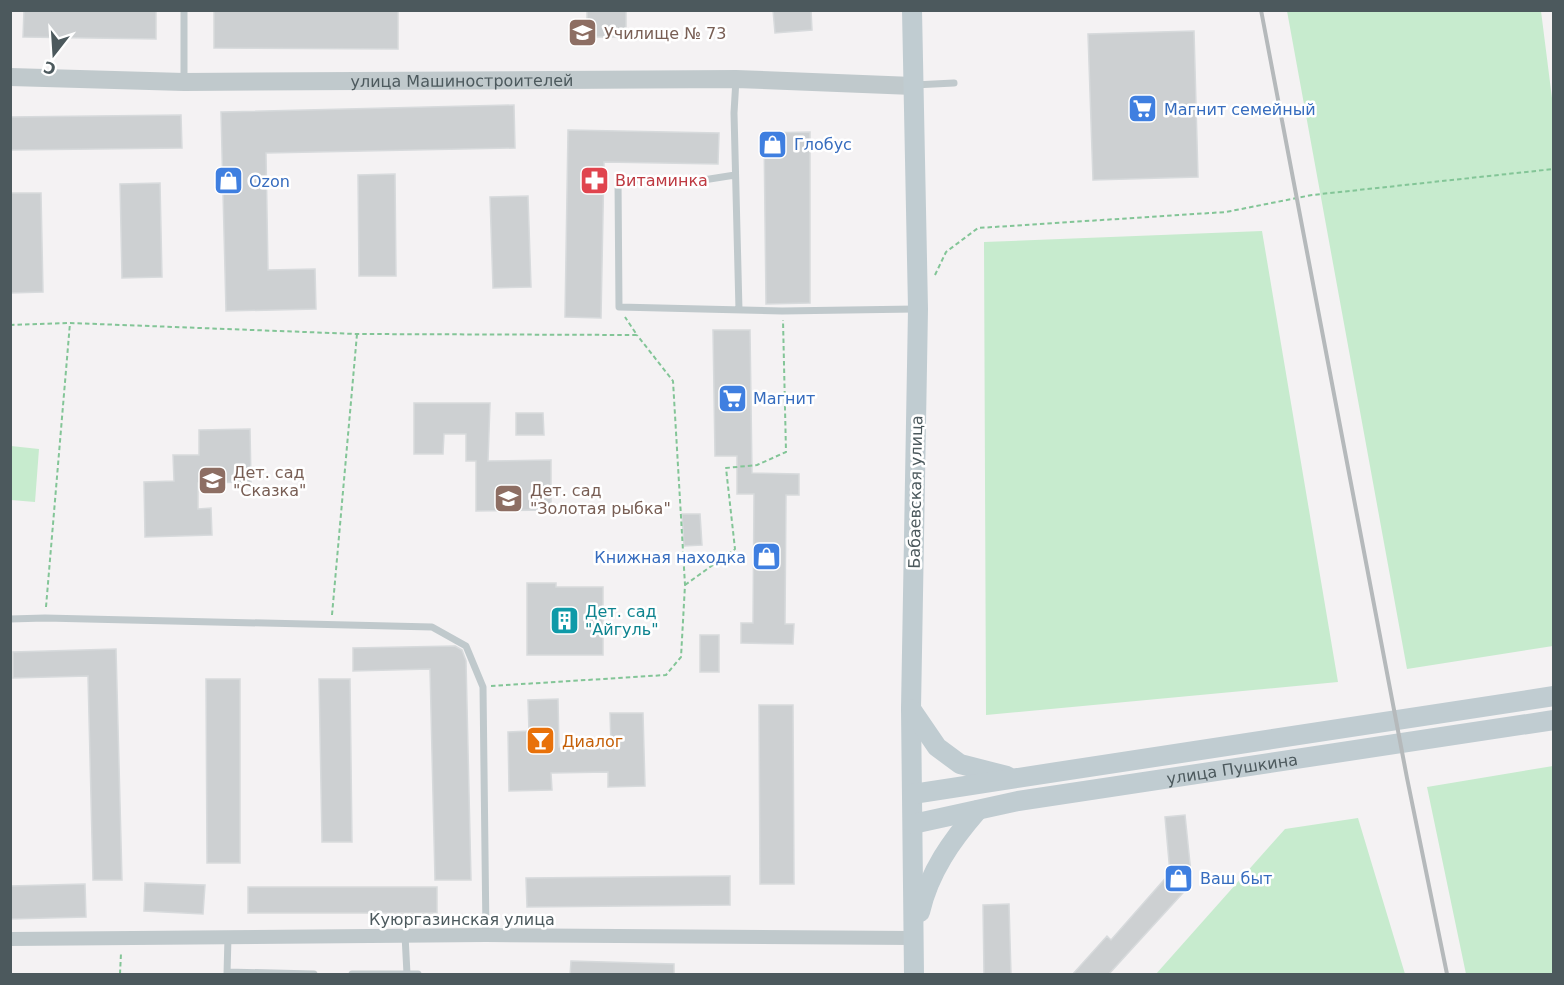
<svg xmlns="http://www.w3.org/2000/svg" width="1564" height="985" font-family="'DejaVu Sans',sans-serif">
  <style>
    .green { fill: #c7ebce }
    .building { fill: #cdd0d2; stroke: #d7dadc; stroke-width: 1.5 }
    .lines { fill: none; stroke-linecap: round; stroke-linejoin: round }
    .path { stroke: #83c597; stroke-width: 2; stroke-dasharray: 4.5 3; stroke-linecap: butt }
    .service { stroke: #c0c9cc; stroke-width: 7 }
    .minor { stroke: #c0c9cc; stroke-width: 14 }
    .tertiary { stroke: #c0c9cc; stroke-width: 18 }
    .secondary { stroke: #c0ccd1; stroke-width: 20 }
    .rail { stroke: #b5b9bb; stroke-width: 4 }
    .labels { text-anchor: middle; stroke-width: 5; stroke-linejoin: round; paint-order: stroke }
    .education-label { font-size: 16px; fill: #785e54; stroke: #fff; text-anchor: start }
    .street-label { font-size: 16px; fill: #4c595d; stroke: #fff }
    .shop-label { font-size: 16px; fill: #366cbe; stroke: #fff; text-anchor: start }
    .health-label { font-size: 16px; fill: #be3a42; stroke: #fff; text-anchor: start }
    .culture-label { font-size: 16px; fill: #0d838f; stroke: #fff; text-anchor: start }
    .food-label { font-size: 16px; fill: #c56008; stroke: #fff; text-anchor: start }
  </style>
  <rect width="100%" height="100%" fill="#f4f2f3"/>
  <!-- green -->
  <path class="green" d="M1287,11H1541L1554,114L1553,646L1407,669Z
    M1262,231L1338,682L986,715L984,242Z
    M11,446L39,449L35,502L11,500Z
    M1553,766V974H1466L1427,787Z
    M1358,818L1405,974H1156L1285,829Z"/>
  <!-- building -->
  <path class="building" d="M24,10H156V39L23,37Z
    M214,10H398V49L214,48Z
    M587,10H626V37H587Z
    M773,10H811L812,30L775,33Z
    M1194,31L1198,177L1093,180L1088,34Z
    M514,105L515,148L266,153L268,270L315,269L316,309L226,311L221,112Z
    M181,115L182,148L10,150V117Z
    M568,130L719,133L718,164L604,162L601,318L565,317Z
    M810,132V303L766,304L764,133Z
    M395,174L396,276H359L358,175Z
    M160,183L162,277L122,278L120,184Z
    M10,193H41L43,292L10,293Z
    M528,196L531,287L493,288L490,197Z
    M713,330H750L752,473L799,474V495H786L785,624H794L793,644L741,643V623H753L754,494H737V456H715Z
    M414,403H490L488,461L551,460V510L476,511V461H466V434H444L443,454H414Z
    M516,413H543L544,435H516Z
    M250,429L251,482L198,483V509L211,508L212,535L145,537L144,482L174,481L173,455H199V430Z
    M682,514H700L702,545L684,546Z
    M527,583H556V587H603V655H527Z
    M700,635H719V672H700Z
    M455,646L462,650L466,661L471,880H435L430,669L353,671V648Z
    M116,649L122,880H93L88,676L13,678V652Z
    M206,679H240V863H207Z
    M319,679H350L352,842H322Z
    M558,699L559,747L611,746L610,713H643L645,786L608,787V772L551,773L552,790L509,791L508,732L529,731L528,700Z
    M759,705H793L794,884H760Z
    M1185,815L1192,883L1108,975H1072L1107,936L1111,940L1170,873L1165,817Z
    M730,876V905L527,907L526,878Z
    M145,883L205,885L203,914L144,911Z
    M85,884L86,917L10,919V886Z
    M248,887H437V913H248Z
    M1009,904L1011,975H984L983,905Z
    M571,961L674,964V975H570Z"/>
  <g class="lines">
    <!-- path -->
    <path class="path" d="M935,275L946,252L978,228L1226,212L1312,195L1554,169
      M10,325L70,323L357,334L637,335L625,317
      M685,585L735,549L726,468L757,465L786,452L783,320
      M46,607L70,323
      M332,615L357,334
      M491,686L666,675L681,657L685,585L673,381L637,335
      M120,974L121,953"/>
    <!-- service -->
    <path class="service" d="M736,79L734,113L739,310
      M184,80V10
      M914,85L954,83
      M735,175L697,181L618,180L619,307L782,311L915,309
      M10,619L45,618L432,627L466,646L483,687L486,935
      M405,935L407,974H418
      M228,972L314,974
      M227,974L228,937
      M352,974H407"/>
    <!-- minor -->
    <path class="minor" d="M10,939L486,935L914,938"/>
    <!-- tertiary -->
    <path class="tertiary" id="s1" d="M10,77L184,82L736,79L913,86"/>
    <!-- secondary -->
    <g class="secondary">
      <path d="M912,10L918,309L911,709L914,974"/>
      <path d="M911,709L937,747L960,764L1007,776"/>
      <path d="M913,794L1554,696"/>
      <path id="s2" d="M913,824L1018,801L1554,720"/>
      <path d="M920,912C929,872 952,840 978,810"/>
    </g>
    <!-- rail -->
    <path class="rail" d="M1261,10L1407,778L1447,974"/>
  </g>
  <!-- icons -->
  <defs>
    <symbol id="university-square" viewBox="-11 -11 22 22"><rect x="-9" y="-9" width="18" height="18" rx="4" fill="#8d6e63" stroke="#fff"/><path d="M0-5L7-2L0 1L-7-2ZM-4 1L0 2.5L4 1V4Q0 6-4 4Z" fill="#fff"/></symbol>
    <symbol id="supermarket-square" viewBox="-11 -11 22 22"><rect x="-9" y="-9" width="18" height="18" rx="4" fill="#3f7fe0" stroke="#fff"/><path d="M-6-5.5h2.5l.6 2H6L4.5 2H-2.5L-4.4-4H-6ZM-1.5 3.2a1.3 1.3 0 1 0 .1 0ZM3 3.2a1.3 1.3 0 1 0 .1 0Z" fill="#fff"/></symbol>
    <symbol id="shop-square" viewBox="-11 -11 22 22"><rect x="-9" y="-9" width="18" height="18" rx="4" fill="#3f7fe0" stroke="#fff"/><path d="M-5-2.5h2.3a2.7 3.5 0 0 1 5.4 0H5L5.5 6h-11ZM-1.5-2.5h3a1.5 2.3 0 0 0-3 0Z" fill="#fff"/></symbol>
    <symbol id="pharmacy-square" viewBox="-11 -11 22 22"><rect x="-9" y="-9" width="18" height="18" rx="4" fill="#e0444e" stroke="#fff"/><path d="M-2-6h4v4h4v4h-4v4h-4v-4h-4v-4h4Z" fill="#fff"/></symbol>
    <symbol id="school-square" viewBox="-11 -11 22 22"><rect x="-9" y="-9" width="18" height="18" rx="4" fill="#8d6e63" stroke="#fff"/><path d="M0-5L7-2L0 1L-7-2ZM-4 1L0 2.5L4 1V4Q0 6-4 4Z" fill="#fff"/></symbol>
    <symbol id="building-square" viewBox="-11 -11 22 22"><rect x="-9" y="-9" width="18" height="18" rx="4" fill="#0f9aa8" stroke="#fff"/><path d="M-4-6H4V6H1V3H-1V6H-4ZM-2.5-4.3h1.7v1.8h-1.7ZM.8-4.3h1.7v1.8H.8ZM-2.5-1h1.7V.8h-1.7ZM.8-1h1.7V.8H.8Z" fill="#fff"/></symbol>
    <symbol id="bar-square" viewBox="-11 -11 22 22"><rect x="-9" y="-9" width="18" height="18" rx="4" fill="#e8710a" stroke="#fff"/><path d="M-6-5H6L.8 .8V4.5H3.5V6h-7V4.5H-.8V.8Z" fill="#fff"/></symbol>
  </defs>
  <g fill-rule="evenodd">
    <use href="#university-square" x="566" y="16" width="33" height="33"/>
    <use href="#supermarket-square" x="1126" y="92" width="33" height="33"/>
    <use href="#shop-square" x="756" y="128" width="33" height="33"/>
    <use href="#pharmacy-square" x="578" y="164" width="33" height="33"/>
    <use href="#shop-square" x="212" y="164" width="33" height="33"/>
    <use href="#supermarket-square" x="716" y="382" width="33" height="33"/>
    <use href="#school-square" x="196" y="464" width="33" height="33"/>
    <use href="#school-square" x="492" y="482" width="33" height="33"/>
    <use href="#shop-square" x="750" y="540" width="33" height="33"/>
    <use href="#building-square" x="548" y="604" width="33" height="33"/>
    <use href="#bar-square" x="524" y="724" width="33" height="33"/>
    <use href="#shop-square" x="1162" y="862" width="33" height="33"/>
  </g>
  <g class="labels">
    <!-- education labels -->
    <g class="education-label">
      <text x="604" y="39">Училище № 73</text>
      <text x="233" y="478">Дет. сад<tspan x="233" dy="18">"Сказка"</tspan></text>
      <text x="530" y="496">Дет. сад<tspan x="530" dy="18">"Золотая рыбка"</tspan></text>
    </g>
    <!-- street labels -->
    <g class="street-label">
      <text dy="6" stroke="none"><textPath href="#s1" startOffset="452">улица Машиностроителей</textPath></text>
      <text transform="translate(915 492) rotate(-89)" y="6">Бабаевская улица</text>
      <text dy="6" stroke="none"><textPath href="#s2" startOffset="324">улица Пушкина</textPath></text>
      <text x="462" y="925">Куюргазинская улица</text>
    </g>
    <!-- shop labels -->
    <g class="shop-label">
      <text x="1164" y="115">Магнит семейный</text>
      <text x="794" y="150">Глобус</text>
      <text x="249" y="187">Ozon</text>
      <text x="753" y="404">Магнит</text>
      <text x="746" y="563" text-anchor="end">Книжная находка</text>
      <text x="1200" y="884">Ваш быт</text>
    </g>
    <!-- health labels -->
    <g class="health-label">
      <text x="615" y="186">Витаминка</text>
    </g>
    <!-- culture labels -->
    <g class="culture-label">
      <text x="585" y="617">Дет. сад<tspan x="585" dy="18">"Айгуль"</tspan></text>
    </g>
    <!-- food labels -->
    <g class="food-label">
      <text x="562" y="747">Диалог</text>
    </g>
  </g>
  <!-- border -->
  <rect width="1564" height="985" fill="none" stroke="#4c595d" stroke-width="24"/>
  <!-- north arrow -->
  <g transform="translate(54 54) rotate(197)" stroke="#ffffff" stroke-width="4.5" paint-order="stroke">
  <path d="M0-4.5L10 22L0 15L-10 22Z" fill="#4c595d"/>
  <text y="-9" font-size="16" font-weight="bold" text-anchor="middle" fill="#4c595d">С</text>
  </g>
</svg>
